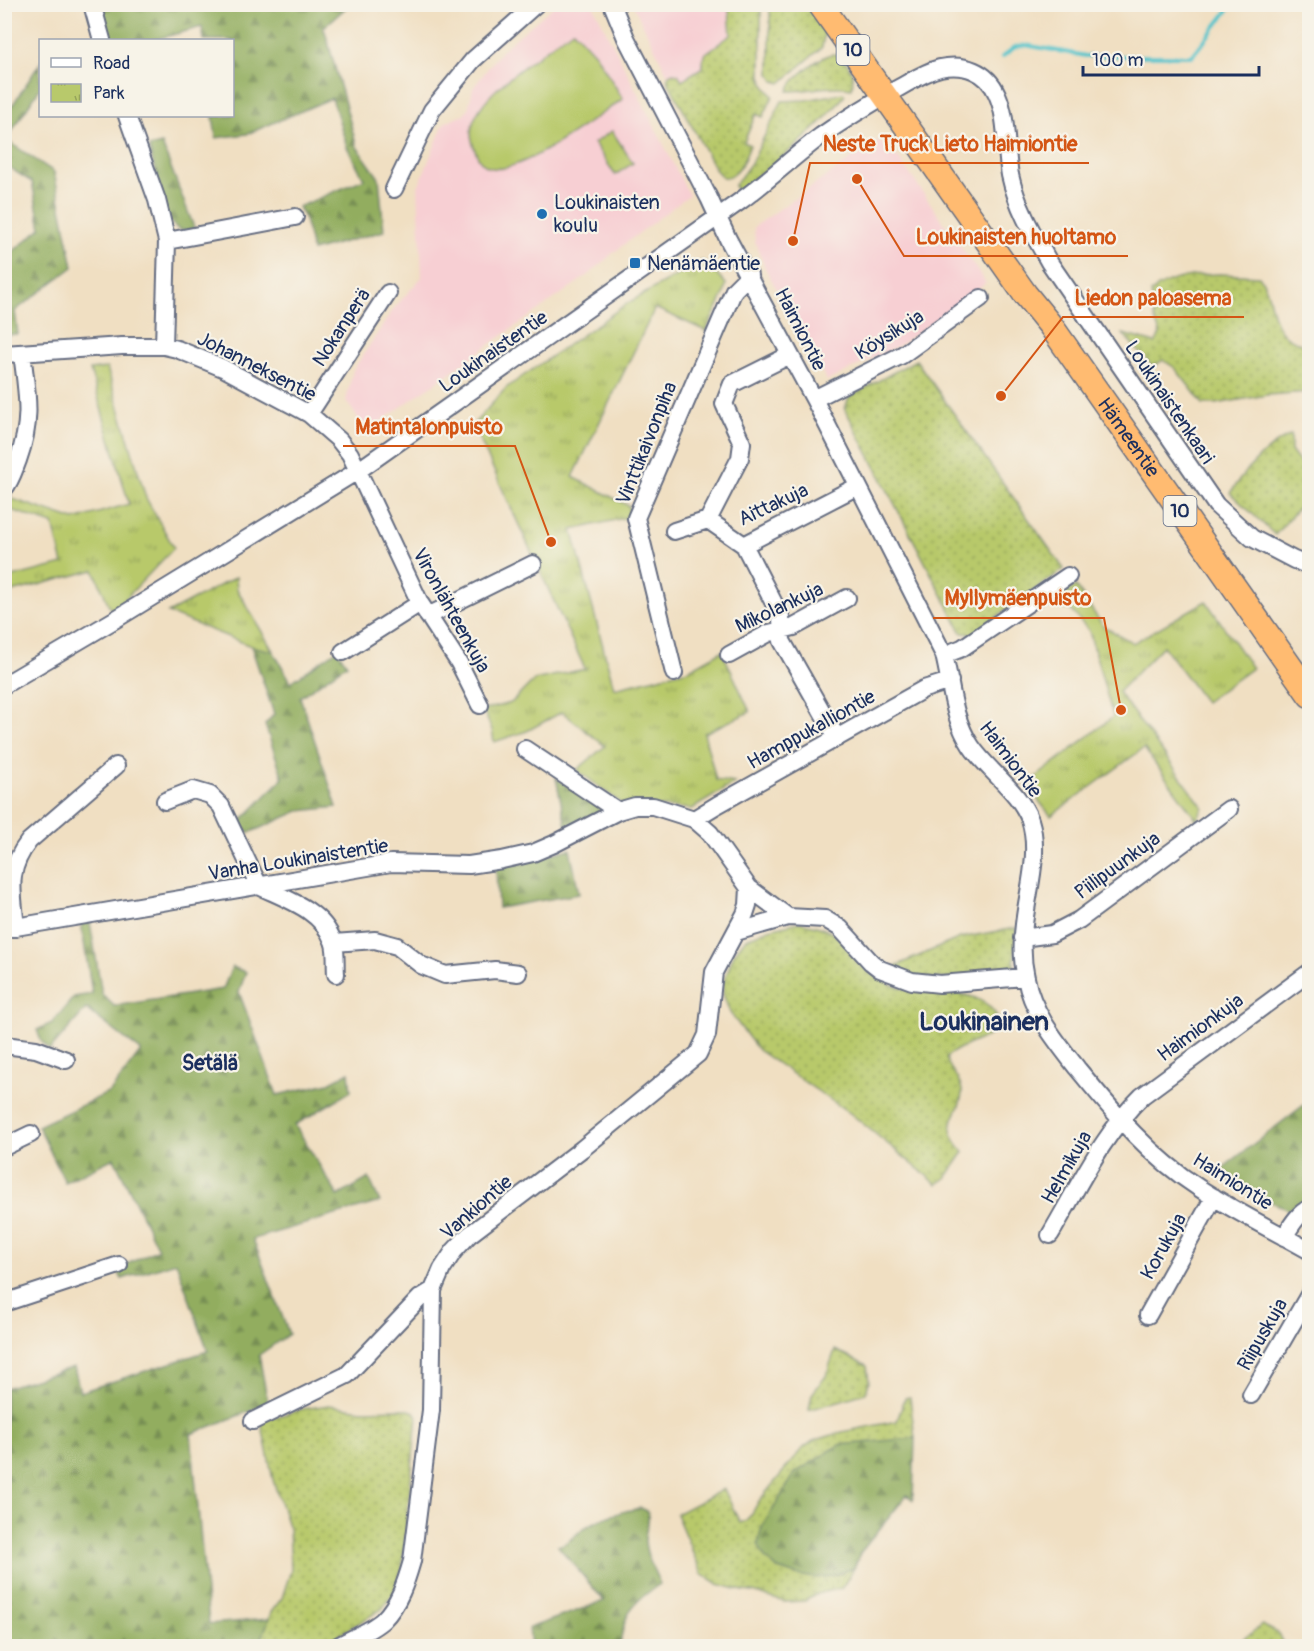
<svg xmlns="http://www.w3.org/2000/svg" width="1314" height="1651" font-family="Pangolin,sans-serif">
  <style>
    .built { fill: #f7cfd3 }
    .grass { fill: url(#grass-dots); stroke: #6a7c64; stroke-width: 1.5 }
    .forest { fill: url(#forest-firs); stroke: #566e5e; stroke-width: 1.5 }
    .park { fill: url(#park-tufts); stroke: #6a7c64; stroke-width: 1.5 }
    .pitch { fill: #b8c96b; stroke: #6a7c64; stroke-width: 1.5 }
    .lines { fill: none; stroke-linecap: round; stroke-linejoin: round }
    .stream { stroke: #56c4cb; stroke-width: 4 }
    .minor-casing { stroke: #666d81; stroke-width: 20 }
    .highway-casing { stroke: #666d81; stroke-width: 27 }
    .minor { stroke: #fff; stroke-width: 16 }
    .highway { stroke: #ffbb71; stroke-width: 24 }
    .poi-dot { fill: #1f6fb2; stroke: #f7f3e8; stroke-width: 2 }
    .labels { text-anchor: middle; stroke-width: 4.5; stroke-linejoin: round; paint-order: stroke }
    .shield { fill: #f7f3e8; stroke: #5d6a87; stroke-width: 1.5 }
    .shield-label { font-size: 18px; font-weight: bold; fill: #1b2f5e }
    .poi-label { font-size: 20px; fill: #1b2f5e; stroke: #f7f3e8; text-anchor: start }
    .street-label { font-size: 20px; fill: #1b2f5e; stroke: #f7f3e8 }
    .neighbourhood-label { font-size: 21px; font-weight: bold; fill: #1b2f5e; stroke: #f7f3e8 }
    .district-label { font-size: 26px; font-weight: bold; fill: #1b2f5e; stroke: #f7f3e8 }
    .leader { fill: none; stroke: #d45514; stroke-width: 2 }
    .callout-dot { fill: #d45514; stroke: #f7f3e8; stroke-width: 2 }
    .callout-label { font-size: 21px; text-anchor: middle; font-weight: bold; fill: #d45514; stroke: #f7f3e8; stroke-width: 4.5; stroke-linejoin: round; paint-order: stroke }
  </style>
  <defs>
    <pattern id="grass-dots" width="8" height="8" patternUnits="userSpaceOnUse" patternTransform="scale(1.5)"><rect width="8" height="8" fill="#b8c96b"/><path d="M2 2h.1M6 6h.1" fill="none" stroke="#95a45b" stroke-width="1.8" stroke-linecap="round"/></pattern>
    <pattern id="forest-firs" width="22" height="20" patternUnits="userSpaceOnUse" patternTransform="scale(1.5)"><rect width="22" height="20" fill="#92ad5f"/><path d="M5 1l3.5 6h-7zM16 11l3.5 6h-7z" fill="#768d52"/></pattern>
    <pattern id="park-tufts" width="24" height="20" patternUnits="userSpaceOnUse" patternTransform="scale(1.5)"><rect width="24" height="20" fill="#b8c96b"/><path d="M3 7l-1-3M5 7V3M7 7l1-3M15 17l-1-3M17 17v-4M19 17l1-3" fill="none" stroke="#95a45b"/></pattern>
  </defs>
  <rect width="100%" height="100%" fill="#f7f3e8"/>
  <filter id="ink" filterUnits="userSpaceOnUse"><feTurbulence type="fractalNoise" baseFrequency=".0167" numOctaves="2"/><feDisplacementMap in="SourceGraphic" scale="12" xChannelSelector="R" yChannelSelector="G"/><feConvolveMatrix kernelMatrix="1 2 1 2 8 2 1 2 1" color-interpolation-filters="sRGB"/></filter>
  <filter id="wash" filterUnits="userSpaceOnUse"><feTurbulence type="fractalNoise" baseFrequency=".008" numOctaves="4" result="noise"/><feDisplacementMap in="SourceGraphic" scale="24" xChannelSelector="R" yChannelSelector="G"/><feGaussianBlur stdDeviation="1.35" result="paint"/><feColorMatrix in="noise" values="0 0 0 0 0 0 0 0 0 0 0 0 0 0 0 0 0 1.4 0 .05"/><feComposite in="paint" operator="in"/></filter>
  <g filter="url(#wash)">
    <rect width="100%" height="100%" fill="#f0dfc2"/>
    <!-- built -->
    <path class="built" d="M555,5H593L689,195L613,253L591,273L367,431L346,401L353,370L395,307L422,277L418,187L444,123L463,115L468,109L473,88L502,50Z
      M633,5H750L688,115Z
      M877,141L882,142L900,160L986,283L900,345L827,381L765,268L755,241L754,227Z"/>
    <!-- grass -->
    <path class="grass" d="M725,5H761V76L765,86L773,96L763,117L756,114L744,142L750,145C745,158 738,178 723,178L715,169L667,80L669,75L673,73L678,74L682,80L703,67L702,60L706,53L731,35L729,10Z
      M770,5H807L825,31L822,47L781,83L774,81L770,74Z
      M839,54C849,65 855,73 852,88C831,84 809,91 788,91C791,79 817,59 829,55C832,54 836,54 839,54Z
      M843,93L845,95C816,133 776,162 738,191L734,186L751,163L782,101L806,100Z
      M1220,274L1259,276C1273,292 1268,318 1284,334C1291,341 1302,343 1309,349V392L1267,395L1216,404H1203L1175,368L1163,360L1153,367L1123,334L1155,343L1160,334L1154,317L1151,292C1172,276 1194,275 1220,274Z
      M916,360L1064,569L972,634L962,633L845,409L849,397Z
      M1291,435V451L1309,475V496L1275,535L1230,493C1245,471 1266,446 1291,435Z
      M799,922C812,925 826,927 837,937C845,944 850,954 858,962C870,974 884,983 901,988C938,998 986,981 1002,1027C985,1041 963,1043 946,1057C948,1070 961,1077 962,1091C963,1114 936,1124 964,1152L946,1178L937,1184L851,1114L758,1050L730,1013L723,994V983L734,954L745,939L769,929Z
      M1016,928L1014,967L950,979L918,978L891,968L960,938Z
      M835,1350L867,1366L869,1382L866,1393L809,1410L812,1394L826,1376Z
      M910,1397L915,1438L884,1442L832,1576L854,1568L842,1588L817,1594L805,1601L784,1602L753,1592L743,1591L718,1584L702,1574L676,1514L724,1489L740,1523L745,1521L751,1515L759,1501L801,1450L813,1441L842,1432L897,1421L905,1398Z
      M329,1405L362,1410L406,1409L415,1412L417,1416L402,1570L393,1594L382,1609L321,1646H259L271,1612L282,1598L291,1570L289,1529L273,1480L261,1421L303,1409Z
      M1262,1625L1278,1633L1284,1646H1234Z"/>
    <!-- forest -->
    <path class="forest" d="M100,5H349L323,28L325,31L357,147L379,178L384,231L312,251L305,220L298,207L364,179L347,147L332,98L247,134L216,138L213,116H232V40H204L202,27L153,40H112Z
      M40,63V88L6,140L54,172L73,267L15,311L18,334L5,335V258L41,228L32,182L5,165V101L12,106Z
      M162,144L195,230H179L167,219L149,147Z
      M251,646L273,651L291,682L337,650L347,664L300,697L337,807L299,811L249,833L239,823L283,778L265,725L274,714Z
      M556,778L605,810L566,826Z
      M570,849L579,894L498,908L496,868Z
      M90,922L102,994L114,1006L223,989L232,967L246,972L239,992L277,1095L329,1083L349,1072L351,1091L295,1125L338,1196L369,1178L380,1202L253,1239L289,1334L259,1355L268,1404L191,1434L209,1624L269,1619L259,1646H5V1388L74,1367L80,1392L208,1351L176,1262L122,1279L117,1269L158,1249L114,1158L65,1182L38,1126L110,1092L141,1051L86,1009L50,1050L41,1041L37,1030L52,1023L74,997L92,994L81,923Z
      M1309,1101V1199L1292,1212L1215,1174Z
      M915,1438L913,1500L907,1495L860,1553L854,1568L832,1576L815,1578L796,1575L778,1569L765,1558L758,1544L762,1527L795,1473L839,1445Z
      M641,1508L647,1511C651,1522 645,1528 645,1539C645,1554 654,1570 660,1584C632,1603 624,1612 620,1646H531L529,1628L604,1601L558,1546C570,1543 576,1533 586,1527C602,1517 622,1511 641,1508Z"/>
    <!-- park -->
    <path class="park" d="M702,261L708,264L726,284L724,294L706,331L655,308L573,477L629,506V517L572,530L614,688L688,670L722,651L750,712L704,733L716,780L735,783L692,809L622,804L577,770L605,746L562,712L527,731L494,742L492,730L483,710L511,703L534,680L585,669L473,425L506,388L628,303Z
      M107,368L146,498L174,548L112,613L94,570L5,594V579L63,564L53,524L5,508V505L13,499L74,520L129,504L90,370Z
      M236,577L237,589L273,651L251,646L168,613Z
      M1076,586L1103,626L1133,643L1206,601L1252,668L1205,702L1163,646L1118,692L1203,807L1197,820L1144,748L1051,816L1026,785L1113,717L1089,631L1071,610L1041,606Z"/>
    <!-- pitch -->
    <path class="pitch" d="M573,30L596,55L623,99C594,118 536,163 503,168C491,170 482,166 477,155C474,148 471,140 471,133C473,101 517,72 539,55C550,46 561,38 573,30Z
      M612,131L633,163L615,175L594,143Z"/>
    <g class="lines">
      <!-- stream -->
      <path class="stream" d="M1002,57L1015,47L1025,45L1086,56H1192L1233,4
        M1063,1646L1065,1641"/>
    </g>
  </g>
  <g filter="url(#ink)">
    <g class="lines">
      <defs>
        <path id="minor" d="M92,4L102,40
          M612,4L626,38L709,198L728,239L814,399L944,655C952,687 952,717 971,746C987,770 1020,792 1030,820C1042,857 1024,900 1023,937C1022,950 1023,965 1026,978C1032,1012 1056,1041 1077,1068C1114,1113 1149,1156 1199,1188C1234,1211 1273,1230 1310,1251
          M127,116L157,200L167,241L164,346
          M394,189L432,110L473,60L536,4
          M167,241L295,217
          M4,354L122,346H164L177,349L223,368L309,414L339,440L350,454L420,603L459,663L480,705
          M814,399L902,355L981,298
          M309,414L388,293
          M4,489C11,481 14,470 18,460C33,419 27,394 22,353
          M708,520L740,458L742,443L724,404L732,384L790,355
          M674,531L708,520L744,545L858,486
          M744,545L781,617L782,641L837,738
          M428,616L533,564
          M343,652L420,603
          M729,655L769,633L794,627L847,598
          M944,655L962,648L1068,576
          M674,673L636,518L734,290L749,275
          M4,685L116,619L359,470L739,202C768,181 793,157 821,136C845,119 870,104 895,90C910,82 924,72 940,68C964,63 987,71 997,94C1008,119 1005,148 1010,175C1017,207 1033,234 1049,262L1216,505L1252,538L1294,560L1310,566
          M525,749L618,811
          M165,801L193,790L210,795L221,806L259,886
          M694,819L717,805L924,689L950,681
          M259,886C286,899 322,910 333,941C337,950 335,964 336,974
          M16,928C13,892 5,872 29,841L116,766
          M4,929L391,863L469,865L502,860L533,853L554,844L618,811L635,806H653L694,819L710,833L749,888L788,917L825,919L840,928L871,962L880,969L912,981L940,984L1026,977
          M736,932L788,917
          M1022,938L1052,934L1079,920L1229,809
          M334,943L375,940L397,946L421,965L445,975L495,970L518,973
          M4,1045L36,1049L66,1060
          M4,1147L31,1134
          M1050,1235C1078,1188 1102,1135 1142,1096L1310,972
          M1284,1237C1291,1226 1298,1213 1310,1208
          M4,1303L119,1265
          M1148,1315L1214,1197
          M1251,1395L1310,1293
          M253,1421L347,1375L420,1298L433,1290
          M338,1646C352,1638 371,1631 383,1620C399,1604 406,1582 412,1561L431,1410L433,1290L442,1269L454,1251L469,1235L582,1149L698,1054L707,1035L714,972L745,914L748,905L749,888"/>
        <g id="highway">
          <path id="s1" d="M820,4L1025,294L1051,326L1310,695"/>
        </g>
      </defs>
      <!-- minor casing -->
      <use href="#minor" class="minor-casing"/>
      <!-- highway casing -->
      <use href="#highway" class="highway-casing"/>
      <!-- minor -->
      <use href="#minor" class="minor"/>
      <!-- highway -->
      <use href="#highway" class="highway"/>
    </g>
  </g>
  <!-- markers -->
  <g class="poi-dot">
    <circle cx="542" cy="214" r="6"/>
    <rect x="629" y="257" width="12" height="12" rx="3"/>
  </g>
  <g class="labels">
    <!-- shield labels -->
    <g class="shield">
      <rect x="836.5" y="35" width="33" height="30" rx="4.5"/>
      <rect x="1163.5" y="496" width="33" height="30" rx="4.5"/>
    </g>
    <g class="shield-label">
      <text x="853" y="56">10</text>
      <text x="1180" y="517">10</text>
    </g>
    <!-- poi labels -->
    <g class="poi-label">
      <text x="554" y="209">Loukinaisten<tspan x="554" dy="23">koulu</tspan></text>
      <text x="647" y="270">Nenämäentie</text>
    </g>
    <!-- street labels -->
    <g class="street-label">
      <text transform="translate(341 327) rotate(-57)" y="7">Nokanperä</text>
      <text transform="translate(801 329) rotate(63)" y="7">Haimiontie</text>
      <text transform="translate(889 334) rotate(-32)" y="7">Köysikuja</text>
      <text transform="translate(493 351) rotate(-35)" y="7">Loukinaistentie</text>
      <text transform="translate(257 366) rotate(27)" y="7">Johanneksentie</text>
      <text transform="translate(1170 402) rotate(56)" y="7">Loukinaistenkaari</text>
      <text dy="7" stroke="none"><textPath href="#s1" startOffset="532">Hämeentie</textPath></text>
      <text transform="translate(646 443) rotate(-68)" y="7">Vinttikaivonpiha</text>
      <text transform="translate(773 504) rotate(-25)" y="7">Aittakuja</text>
      <text transform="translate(779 607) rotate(-25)" y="7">Mikolankuja</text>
      <text transform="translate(452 610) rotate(61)" y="7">Vironlähteenkuja</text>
      <text transform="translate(811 729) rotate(-29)" y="7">Hamppukalliontie</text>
      <text transform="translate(1011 759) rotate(53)" y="7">Haimiontie</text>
      <text transform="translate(298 859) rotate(-9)" y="7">Vanha Loukinaistentie</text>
      <text transform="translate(1117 865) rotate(-36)" y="7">Piilipuunkuja</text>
      <text transform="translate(1200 1027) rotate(-36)" y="7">Haimionkuja</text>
      <text transform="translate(1066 1167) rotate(-60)" y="7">Helmikuja</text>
      <text transform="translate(1233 1181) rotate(32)" y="7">Haimiontie</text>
      <text transform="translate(476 1207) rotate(-41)" y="7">Vankiontie</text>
      <text transform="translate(1163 1246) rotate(-61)" y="7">Korukuja</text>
      <text transform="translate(1262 1334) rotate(-60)" y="7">Riipuskuja</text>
    </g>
    <!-- neighbourhood labels -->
    <g class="neighbourhood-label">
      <text x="210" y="1070">Setälä</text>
    </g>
    <!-- district labels -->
    <g class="district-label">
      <text x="984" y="1030">Loukinainen</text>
    </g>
  </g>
  <!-- callouts -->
  <path class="leader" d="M793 241L810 163H1089M857 179L904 256H1128M1001 396L1063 317H1244M551 542L515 446H343M1121 710L1104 618H933"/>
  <g class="callout-dot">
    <circle cx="793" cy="241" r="6"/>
    <circle cx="857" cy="179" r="6"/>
    <circle cx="1001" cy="396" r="6"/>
    <circle cx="551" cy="542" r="6"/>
    <circle cx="1121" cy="710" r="6"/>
  </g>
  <g class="callout-label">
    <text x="950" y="151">Neste Truck Lieto Haimiontie</text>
    <text x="1016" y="244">Loukinaisten huoltamo</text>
    <text x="1153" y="305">Liedon paloasema</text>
    <text x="429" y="434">Matintalonpuisto</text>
    <text x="1018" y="605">Myllymäenpuisto</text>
  </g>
  <!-- margin -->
  <rect width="1314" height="1651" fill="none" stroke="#f7f3e8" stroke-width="24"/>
  <!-- legend -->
  <rect x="39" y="39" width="195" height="78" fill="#f7f3e8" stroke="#9fa5b1" stroke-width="1.5"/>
  <rect x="51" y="58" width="30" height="9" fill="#ffffff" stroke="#9fa5b1" stroke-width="1.5"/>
  <text x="93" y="69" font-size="18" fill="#1b2f5e">Road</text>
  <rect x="51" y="84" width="30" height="18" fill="url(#park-tufts)" stroke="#9fa5b1" stroke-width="1.5"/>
  <text x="93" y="99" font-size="18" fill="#1b2f5e">Park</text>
  <!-- scale -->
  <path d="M1083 66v9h176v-9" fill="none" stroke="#1b2f5e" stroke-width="3"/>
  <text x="1092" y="66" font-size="18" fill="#1b2f5e" stroke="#f7f3e8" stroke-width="4.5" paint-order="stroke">100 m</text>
</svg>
